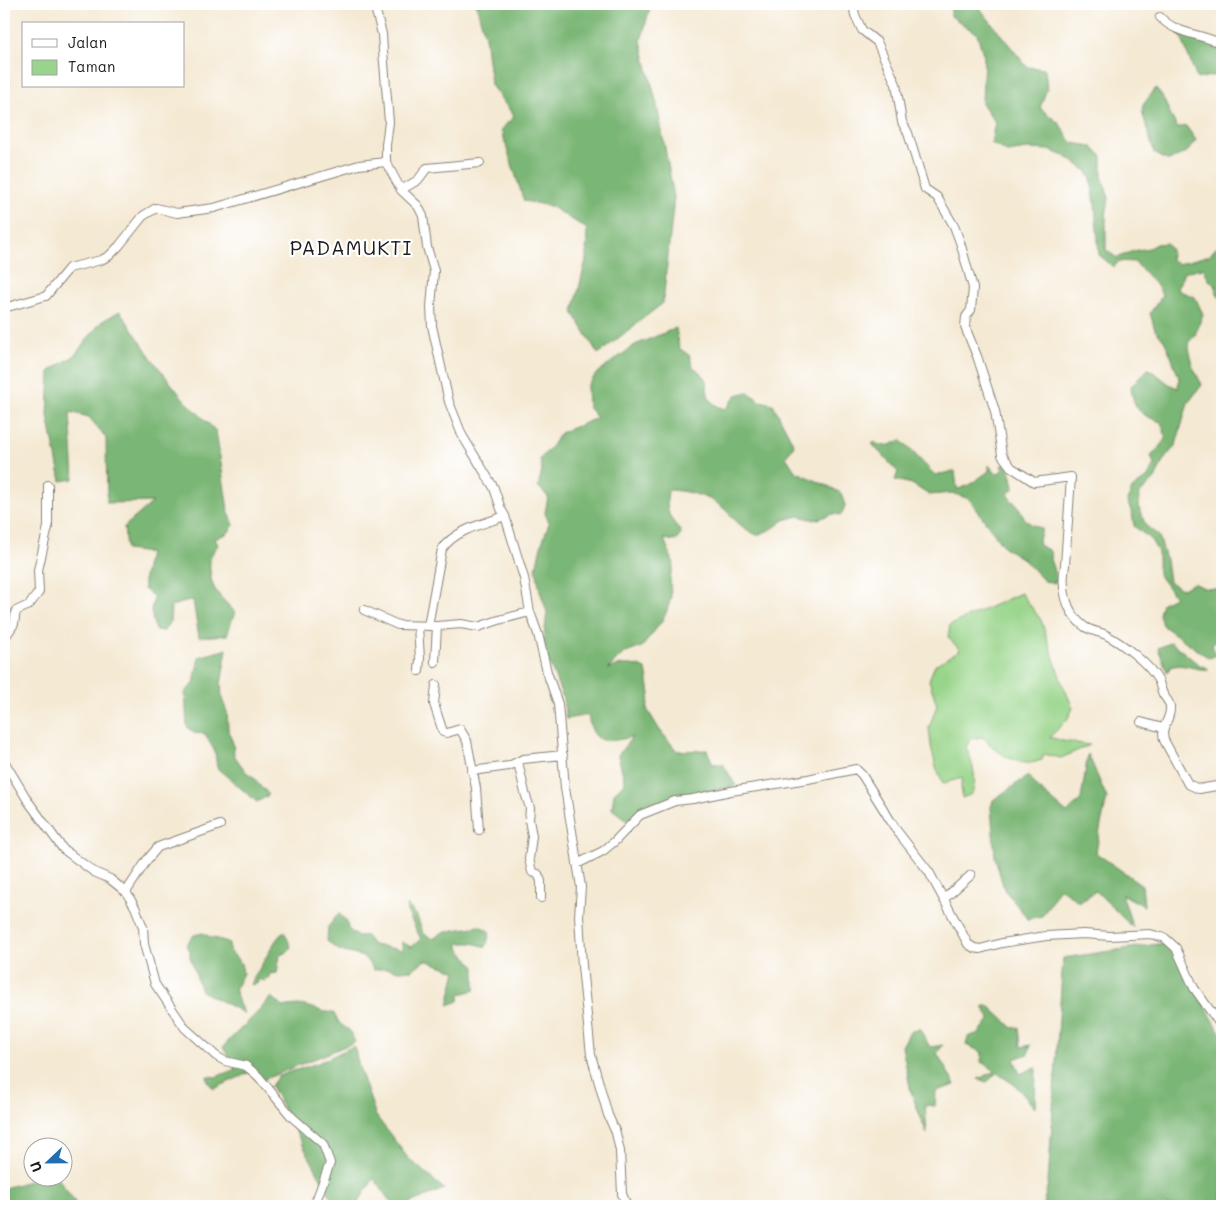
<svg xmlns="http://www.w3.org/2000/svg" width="1226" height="1210" font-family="Mali,sans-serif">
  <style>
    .green { fill: #98d489; stroke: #5a7852 }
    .forest { fill: #7ab675; stroke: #4b6948 }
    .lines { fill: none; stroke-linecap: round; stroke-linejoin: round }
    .minor-casing { stroke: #888278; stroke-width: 10 }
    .minor { stroke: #fff; stroke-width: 8 }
    .labels { text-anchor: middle; stroke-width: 4.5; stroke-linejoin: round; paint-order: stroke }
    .quarter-label { font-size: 20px; letter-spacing: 1px; fill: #1c1c1c; stroke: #fff }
  </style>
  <rect width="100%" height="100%" fill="#fff"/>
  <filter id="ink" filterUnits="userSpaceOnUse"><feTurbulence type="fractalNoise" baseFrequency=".02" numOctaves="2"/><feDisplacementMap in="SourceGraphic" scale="10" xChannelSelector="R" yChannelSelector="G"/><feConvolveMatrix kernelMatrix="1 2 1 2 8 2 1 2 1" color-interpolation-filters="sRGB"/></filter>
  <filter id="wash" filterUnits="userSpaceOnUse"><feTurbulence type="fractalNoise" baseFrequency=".0096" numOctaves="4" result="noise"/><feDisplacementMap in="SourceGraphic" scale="20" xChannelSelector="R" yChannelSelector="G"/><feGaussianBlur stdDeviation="1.12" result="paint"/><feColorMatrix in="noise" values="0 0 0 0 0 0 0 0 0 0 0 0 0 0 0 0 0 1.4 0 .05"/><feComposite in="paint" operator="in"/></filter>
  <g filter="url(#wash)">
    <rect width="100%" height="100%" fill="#f4e9d3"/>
    <!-- green -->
    <path class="green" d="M1021,593L1041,620L1062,683L1073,708L1067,720L1050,737L1062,741L1090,745L1061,758L1044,754L1042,760C1037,761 1031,764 1026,763C1010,762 993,749 983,737L971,739L966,747C972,763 978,777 972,794L962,798L961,785L963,778L943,783L936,767L931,746L929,728L937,705L929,680L935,665L960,650L948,637L950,625Z"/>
    <!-- forest -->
    <path class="forest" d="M476,4H651L641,41L657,105L674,197L663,303L598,354L573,312L586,260L587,229L550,206L524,201L501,130L514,116L491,85L485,36Z
      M951,4H978L982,11L1027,67L1045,69L1047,88L1040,108L1059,123L1072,143L1091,146L1102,156V177L1109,198L1106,216V250L1117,258L1133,251L1149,248L1156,244L1166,243L1171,250V260L1178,264L1210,255L1222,240V300L1217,294L1215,285L1209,280L1203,268L1184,272L1177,290L1195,297L1203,314L1195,335L1188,343L1193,367L1202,385L1188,403L1176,445L1163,461L1155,479L1139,494V508L1146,526L1159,536L1166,560L1169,582L1182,589L1194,583L1204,588L1216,589L1222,600V642L1216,640L1212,646L1217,655L1209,658L1162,625L1159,614L1162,603L1175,597L1158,574V552L1151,540L1134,526L1132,513L1127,501L1132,489L1148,477L1154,464L1151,456L1161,446L1166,437L1161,422C1140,415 1133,409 1131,386L1148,369C1161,375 1165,384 1178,388L1179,378L1171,356L1164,340L1155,330L1150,313L1162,296L1159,288L1135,262L1119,261L1114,267L1099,255L1095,203L1091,179L1086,170L1065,156L1049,150L1027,149L1007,152L991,143L995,122L982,103L984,57L977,34L951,16Z
      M1180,34L1200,37L1222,48V65L1220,68L1221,74L1197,79Z
      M1156,88L1162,96L1177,128L1186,126L1196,140L1188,151L1169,161L1154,153L1142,111L1143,105Z
      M120,311L152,359L181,396L216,431L228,510L234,525L228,533L215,539L218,545C211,553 209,559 210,571C211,591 222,598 235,612L227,635L199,637L193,600L171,606L170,621L164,631L155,630L151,611L154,597L144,589V577L149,553L126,550L124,527L153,502L107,503L106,438L89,417L70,412L74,479L61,481L48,416L50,371L74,356L101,322Z
      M676,328L679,348L690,356L692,366C697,370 705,375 707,381C708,384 707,387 707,389C708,401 715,407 726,409L736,395L748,392L760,401L773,404L794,445L786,457L795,471L830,487L841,493L845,506L841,515L833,514L815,520L799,516L784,520L772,529L757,535C737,526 735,518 721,506C709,496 683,490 668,490C667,500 666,512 672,520C676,526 679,527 681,534L676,541L664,539L674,564L670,577L671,598L666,613L662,621L642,647L623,654L608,669C620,664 633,663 646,669L650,694L647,709L659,729L677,751L707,750L713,764H723L736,786L660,802L626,820L612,809L614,793L625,783L618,755L632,737C607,742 593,747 588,715L566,719L563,698L543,647L547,612L540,591L536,568L541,546L549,523L545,513L548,497L538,486L542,471L540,459L551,447L560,433L597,418L588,407L587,386L598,372L635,345Z
      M901,440L935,475L955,471L957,489C968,488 980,477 989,471V465L994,472L998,473L1003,470L1001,465H1006L1011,473L1014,487V489L1008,493L1011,500L1017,504L1025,519L1031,524L1042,529L1038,543L1040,546L1049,550L1051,554L1050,559L1057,580L1055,583L1044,581L1023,559L1004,547L969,499L952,493L929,495L912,484L895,480L898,472L872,444L874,442C884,449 891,445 901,440Z
      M1171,642L1198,664L1209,669C1195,671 1185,662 1170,667L1169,670L1167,672L1158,648Z
      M227,649L221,684L222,699L227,712L228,730L233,743L234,755L246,772L253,777L269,795L257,802L217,768L215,752L205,734L194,733L187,727L185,692L194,684L199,657Z
      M1088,754L1107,798L1099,834L1096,853L1142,885L1144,906L1122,894L1133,928L1096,891L1079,902L1060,888L1042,916L1028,919L1004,889L995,857L991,807L993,800L1028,776L1040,790L1067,813L1081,799Z
      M407,905L416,914L423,933L433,939L443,932L480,926L490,932L486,947L473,943H459V948L475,967V990L460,994L459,1001L448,1005L456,971L425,960L412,970L399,971L388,968L374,970L364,957L340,951L327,941L328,927L339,913L347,922L348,929L358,937L365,935L373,945L402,950V942L411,947L421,939L406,909Z
      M284,931L291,947L287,952L280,955L277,973L269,974V977L265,981L258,979V983L250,985L276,940Z
      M203,933L210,937L228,942L231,952L241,963L243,973L235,989L239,1004L244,1013L201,991L190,957V950L186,945L194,935Z
      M1171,942L1222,1036V1206H1043L1048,1183L1063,958Z
      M271,997L283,1007C293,1005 302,1004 312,1008C320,1010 324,1013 333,1012L340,1024L349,1030L355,1042L258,1082L250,1072L214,1089L208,1082L207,1076L216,1077L235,1069L223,1047C238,1030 256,1016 271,997Z
      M988,1005L1013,1028L1019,1027L1021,1047L1031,1045L1028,1054L1014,1059L1020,1074L1036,1067L1035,1108L1015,1085L997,1073L987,1082L978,1079L996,1071L981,1062L982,1052L966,1045L968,1037L979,1033L990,1019L983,1007Z
      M919,1028L930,1047L943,1045L937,1053L955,1085L936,1091L935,1106L925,1105L927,1134L911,1092L902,1046L910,1032Z
      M354,1046L359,1067L376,1116L408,1158L444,1189L402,1206H393L374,1178L356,1206H342L332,1199L271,1086L278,1076L318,1063Z
      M40,1178H58L78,1206H4V1188Z"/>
  </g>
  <g filter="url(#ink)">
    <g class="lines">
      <defs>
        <path id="minor" d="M374,4L382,34L383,51L389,122L386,145V162L401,190L418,206L423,216L427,247L434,271L431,307L432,326L449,402L462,435L494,488L501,509L505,516L524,578L530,612L538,634L547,672L558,704L565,788L581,887L579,916L582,966L591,1055L608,1115L616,1133L620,1151L622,1194L627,1206
          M853,4L855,15L862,30L877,42L896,84L902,122L908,133L925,189L937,197L954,226L960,242L973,288L971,310L966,317L965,327L977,356L995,411L1002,455L1011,467L1034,482L1071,477L1065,565C1061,587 1065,613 1085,627C1091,631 1100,632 1106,635C1122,643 1149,664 1158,680C1160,684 1161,690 1163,694C1165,698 1170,702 1170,707C1171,721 1160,725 1164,740L1188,784L1199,789L1222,785
          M1160,17C1175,34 1202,34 1222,44
          M401,190L418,180L427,168L480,163
          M4,308L46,296L69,268L101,260L109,256L119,246L143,216L156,208L177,213L214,208L359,165L386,162
          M364,610L398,625L437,626L461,624L478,627L499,620L530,612
          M418,626L420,659L419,671
          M428,626L442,549C456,529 484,524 505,516
          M4,639L14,624L16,611L29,605L39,592L38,570L48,527V485
          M435,662L437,626
          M436,685L434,704L443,732L447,733L460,729L467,741L476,788L479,830
          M1141,722L1163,728
          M4,761L28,801L63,849L94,872L110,879L126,892L135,907L143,927L144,944L155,984L185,1028L216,1056L225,1061L246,1066L258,1076L292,1117L323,1144L330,1163L316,1201V1206
          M518,762L525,793L530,808L529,820L532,836L529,859L532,872L538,874L541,881V898
          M472,771L509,766L523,759L563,755
          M577,864L603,851L615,841L640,815L675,801L693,799L731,791L808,779L856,769L862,775L897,831L929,872L968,944L974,948L980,949L1002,943L1046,936L1084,934L1110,936L1150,934L1165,938L1176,948L1194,988L1222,1027
          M126,892L147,860L158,847L220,825
          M944,899L971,875"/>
      </defs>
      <!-- minor casing -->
      <use href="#minor" class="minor-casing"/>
      <!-- minor -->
      <use href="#minor" class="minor"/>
    </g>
  </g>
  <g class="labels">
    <!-- quarter labels -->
    <g class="quarter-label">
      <text x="351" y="255">PADAMUKTI</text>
    </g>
  </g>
  <!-- margin -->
  <rect width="1226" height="1210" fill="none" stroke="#fff" stroke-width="20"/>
  <!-- legend -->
  <rect x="22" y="22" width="162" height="65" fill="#ffffff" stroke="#a4a4a4"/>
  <rect x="32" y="39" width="25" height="8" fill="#ffffff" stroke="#a4a4a4"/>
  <text x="68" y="48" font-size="15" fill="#1c1c1c">Jalan</text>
  <rect x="32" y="60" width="25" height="15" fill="#98d489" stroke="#a4a4a4"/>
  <text x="68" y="72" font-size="15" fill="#1c1c1c">Taman</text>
  <!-- north arrow -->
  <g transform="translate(48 1162) rotate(248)"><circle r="24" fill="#ffffff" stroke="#a4a4a4"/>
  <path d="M0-4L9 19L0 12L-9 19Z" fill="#1f6fb2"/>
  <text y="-8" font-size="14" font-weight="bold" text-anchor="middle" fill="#1c1c1c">U</text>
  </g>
</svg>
